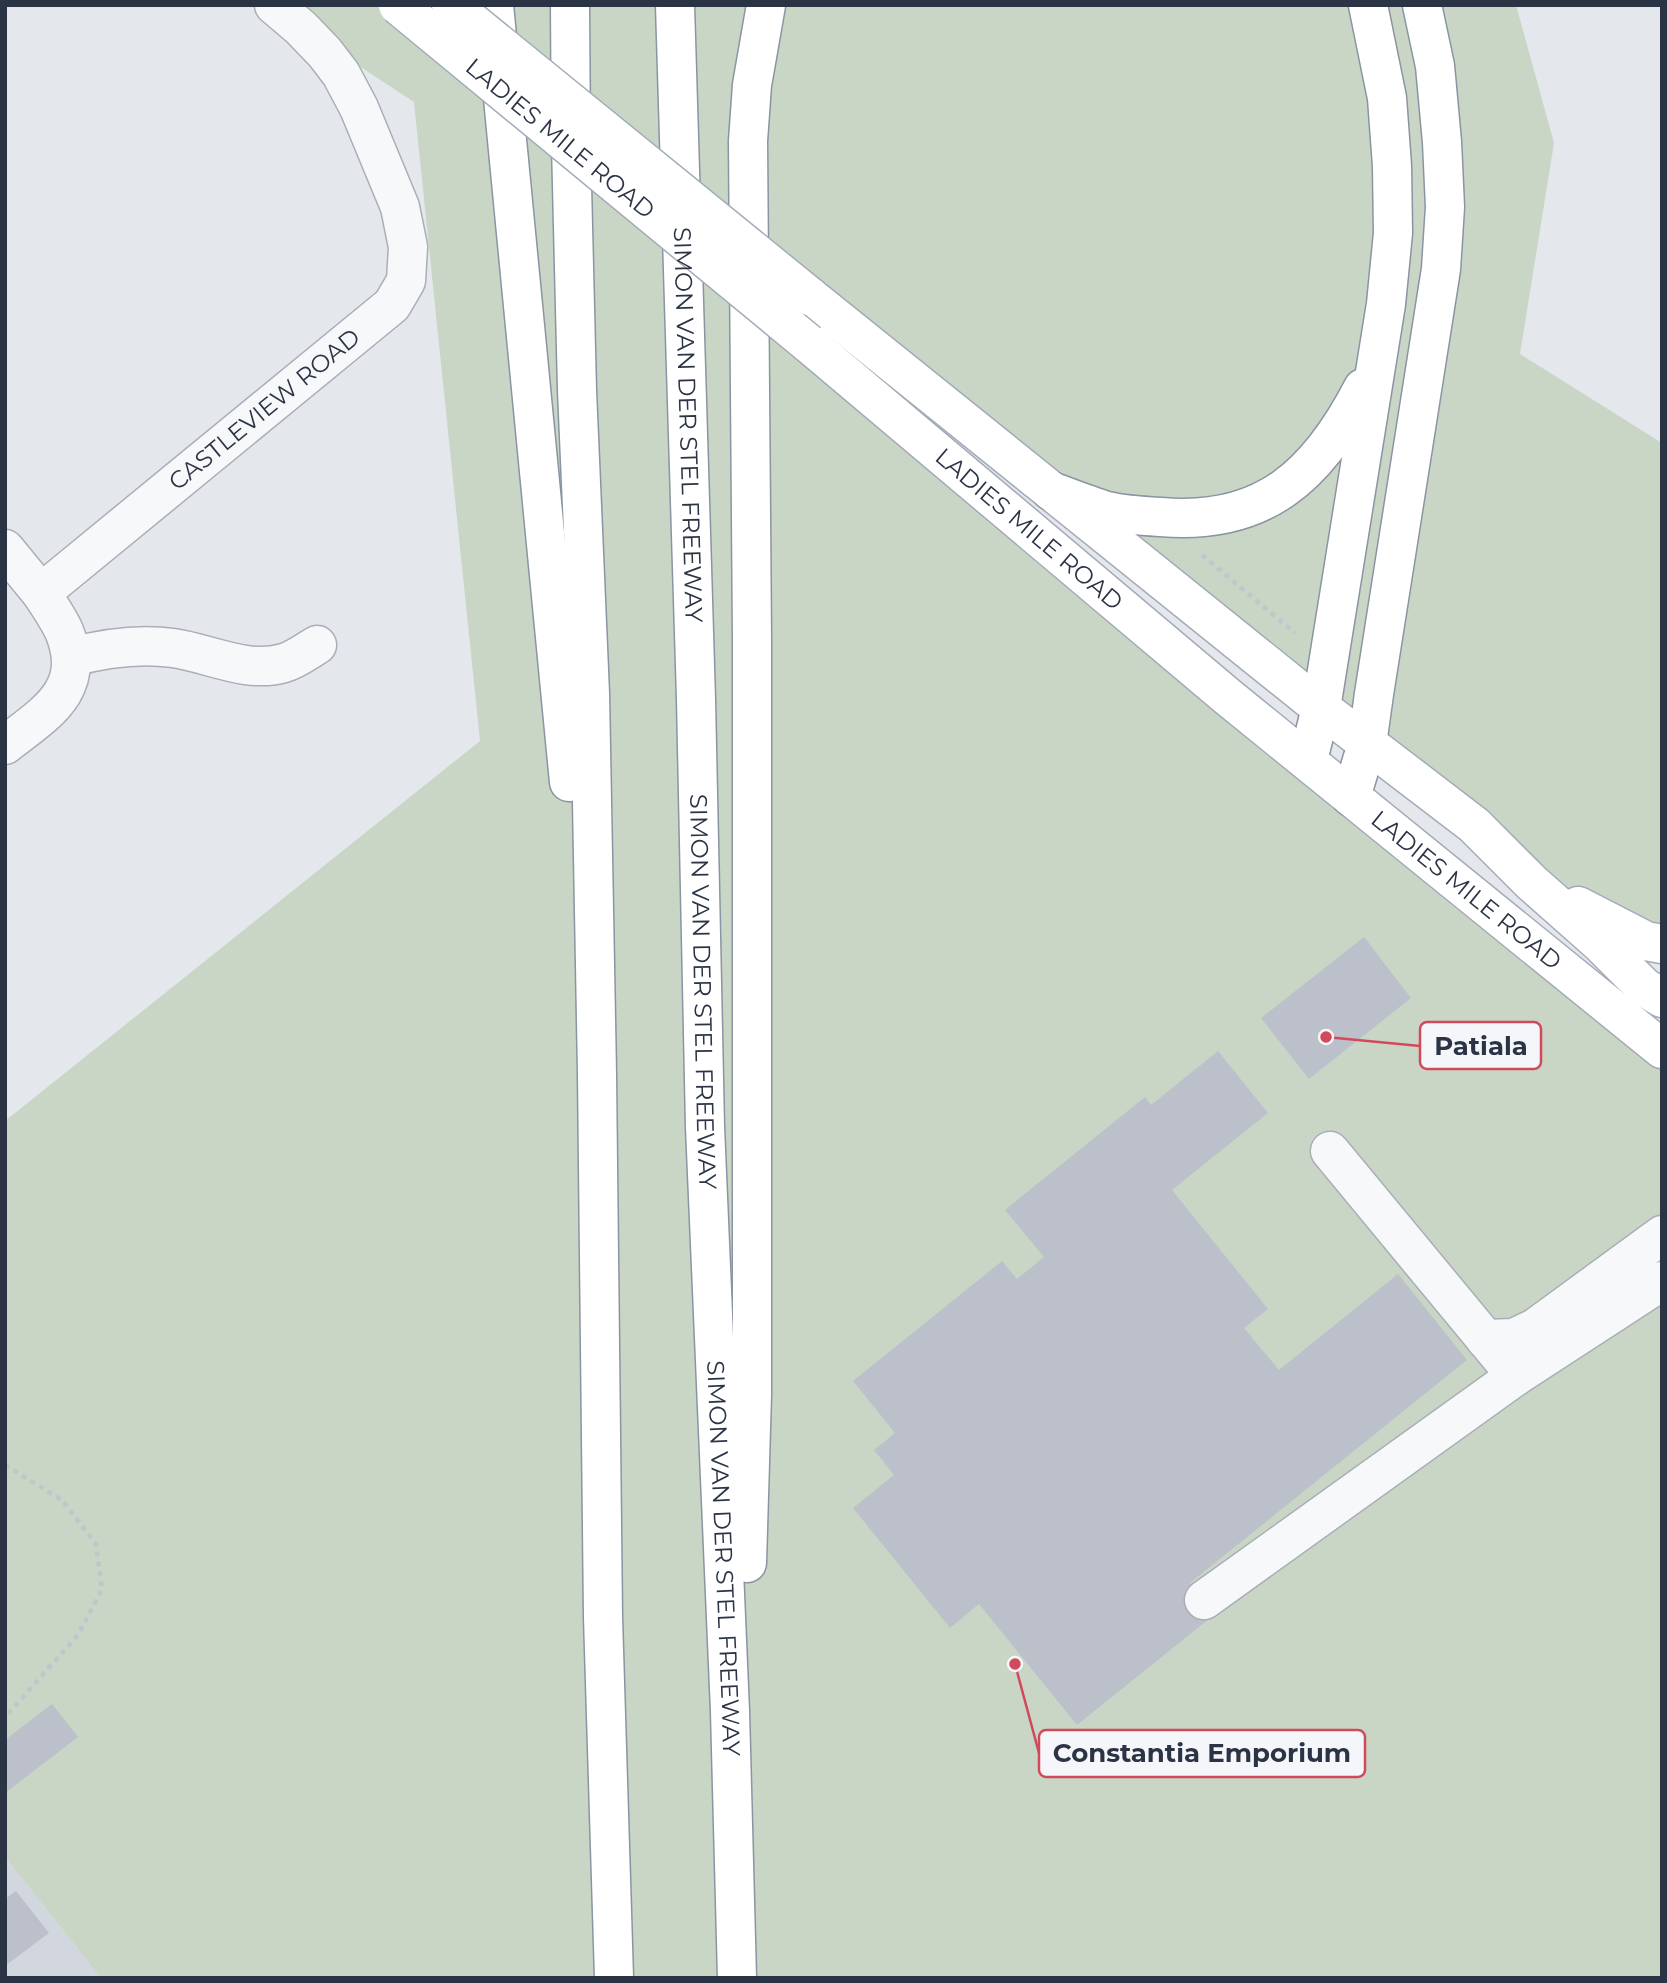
<svg xmlns="http://www.w3.org/2000/svg" width="1667" height="1983" font-family="Montserrat,sans-serif">
  <style>
    .built { fill: #d2d6de }
    .green { fill: #c9d6c5 }
    .building { fill: #bbc0ca }
    .lines { fill: none; stroke-linecap: round; stroke-linejoin: round }
    .minor-casing { stroke: #a9aeb7; stroke-width: 41 }
    .major-casing { stroke: #a3abb8; stroke-width: 41 }
    .highway-casing { stroke: #8b94a3; stroke-width: 41 }
    .path { stroke: #c2c5cb; stroke-width: 4.5; stroke-dasharray: 5 5; stroke-linecap: butt }
    .minor { stroke: #f7f8fa; stroke-width: 38 }
    .major { stroke: #fff; stroke-width: 38 }
    .highway { stroke: #fff; stroke-width: 38 }
    .major-bridge-casing { stroke: #a3abb8; stroke-width: 41; stroke-linecap: butt }
    .major-bridge { stroke: #fff; stroke-width: 38 }
    .labels { text-anchor: middle; stroke-width: 6; stroke-linejoin: round; paint-order: stroke }
    .street-label { font-size: 24px; fill: #2b3445; stroke: #f4f6f9 }
    .leader { fill: none; stroke: #d1495b; stroke-width: 2.5 }
    .callout-dot { fill: #d1495b; stroke: #f4f6f9; stroke-width: 2.5 }
    .callout { fill: #f4f6f9; stroke: #d1495b; stroke-width: 2.5 }
    .callout-label { font-size: 26px; text-anchor: middle; font-weight: bold; fill: #2b3445 }
  </style>
  <rect width="100%" height="100%" fill="#e4e7ec"/>
  <!-- built -->
  <path class="built" d="M5,1857L101,1978H5Z"/>
  <!-- green -->
  <path class="green" d="M274,5H398L1662,1049V1978H101L5,1857V1121L480,741L414,102L301,28Z
    M451,5H1516L1554,143L1520,354L1662,443V944L1532,883Z"/>
  <!-- building -->
  <path class="building" d="M1364,937L1411,998L1309,1079L1261,1018Z
    M1218,1051L1268,1113L1172,1190L1268,1309L1244,1328L1279,1370L1398,1274L1467,1360L1190,1583L1215,1614L1077,1725L979,1604L950,1628L853,1508L894,1475L874,1450L895,1433L853,1381L1002,1261L1017,1279L1044,1257L1005,1210L1145,1097L1151,1105Z
    M52,1704L78,1737L5,1793V1740Z
    M16,1891L49,1933L5,1966V1899Z"/>
  <g class="lines">
    <defs>
      <g id="minor">
        <path d="M5,549L41,593"/>
        <path d="M71,657C105,648 138,643 173,648C209,653 247,674 284,663C295,660 307,651 317,645"/>
        <path id="s1" d="M5,745C46,713 88,690 64,631C58,618 49,605 41,593L392,305L406,281L408,247L400,207L359,108L341,74L325,53L301,28L274,5"/>
        <path d="M1330,1151L1516,1376L1662,1281"/>
        <path d="M1485,1339L1514,1338L1535,1328L1662,1235"/>
        <path d="M1204,1600L1516,1376"/>
      </g>
      <g id="major">
        <path d="M809,296L1321,708L1474,825L1532,883L1601,944L1644,987L1662,998"/>
        <path id="s2" d="M808,343L1228,697L1662,1049"/>
        <path d="M1578,906L1646,941L1662,944"/>
      </g>
      <g id="highway">
        <path d="M494,5L569,782"/>
        <path d="M570,5L571,144L577,390L590,693L597,1074L603,1617L614,1978"/>
        <path id="s3" d="M675,5L696,699L705,1127L730,1711L737,1978"/>
        <path d="M1051,491C1070,498 1088,505 1107,511C1124,515 1143,516 1161,517C1264,526 1318,475 1363,388"/>
        <path d="M1308,760L1321,708L1386,304L1393,233L1392,166L1387,98L1368,5"/>
        <path d="M1351,797L1367,744L1374,694L1441,269L1445,207L1442,142L1435,66L1422,5"/>
        <path d="M747,1563L752,1395V640L748,141L752,85L766,5"/>
      </g>
    </defs>
    <!-- minor casing -->
    <use href="#minor" class="minor-casing"/>
    <!-- major casing -->
    <use href="#major" class="major-casing"/>
    <!-- highway casing -->
    <use href="#highway" class="highway-casing"/>
    <!-- path -->
    <path class="path" d="M1202,555L1295,633
      M5,1465L62,1500L96,1544L102,1589L78,1635L5,1717"/>
    <!-- minor -->
    <use href="#minor" class="minor"/>
    <!-- major -->
    <use href="#major" class="major"/>
    <!-- highway -->
    <use href="#highway" class="highway"/>
    <defs>
      <g id="major-bridge">
        <path id="s4" d="M398,5L808,343"/>
        <path d="M451,5L809,296"/>
      </g>
    </defs>
    <!-- major-bridge casing -->
    <use href="#major-bridge" class="major-bridge-casing"/>
    <!-- major-bridge -->
    <use href="#major-bridge" class="major-bridge"/>
  </g>
  <g class="labels">
    <!-- street labels -->
    <g class="street-label">
      <text dy="8" stroke="none"><textPath href="#s4" startOffset="210">LADIES MILE ROAD</textPath></text>
      <text dy="8" stroke="none"><textPath href="#s1" startOffset="476">CASTLEVIEW ROAD</textPath></text>
      <text dy="8" stroke="none"><textPath href="#s3" startOffset="420">SIMON VAN DER STEL FREEWAY</textPath></text>
      <text dy="8" stroke="none"><textPath href="#s2" startOffset="289">LADIES MILE ROAD</textPath></text>
      <text dy="8" stroke="none"><textPath href="#s2" startOffset="856">LADIES MILE ROAD</textPath></text>
      <text dy="8" stroke="none"><textPath href="#s3" startOffset="987">SIMON VAN DER STEL FREEWAY</textPath></text>
      <text dy="8" stroke="none"><textPath href="#s3" startOffset="1554">SIMON VAN DER STEL FREEWAY</textPath></text>
    </g>
  </g>
  <!-- callouts -->
  <path class="leader" d="M1326 1037L1420 1046M1015 1664L1039 1753"/>
  <g class="callout-dot">
    <circle cx="1326" cy="1037" r="7"/>
    <circle cx="1015" cy="1664" r="7"/>
  </g>
  <g class="callout">
    <rect x="1420" y="1022" width="121" height="47" rx="7"/>
    <rect x="1039" y="1730" width="326" height="47" rx="7"/>
  </g>
  <g class="callout-label">
    <text x="1481" y="1055">Patiala</text>
    <text x="1202" y="1762">Constantia Emporium</text>
  </g>
  <!-- border -->
  <rect width="1667" height="1983" fill="none" stroke="#2b3445" stroke-width="14"/>
</svg>
